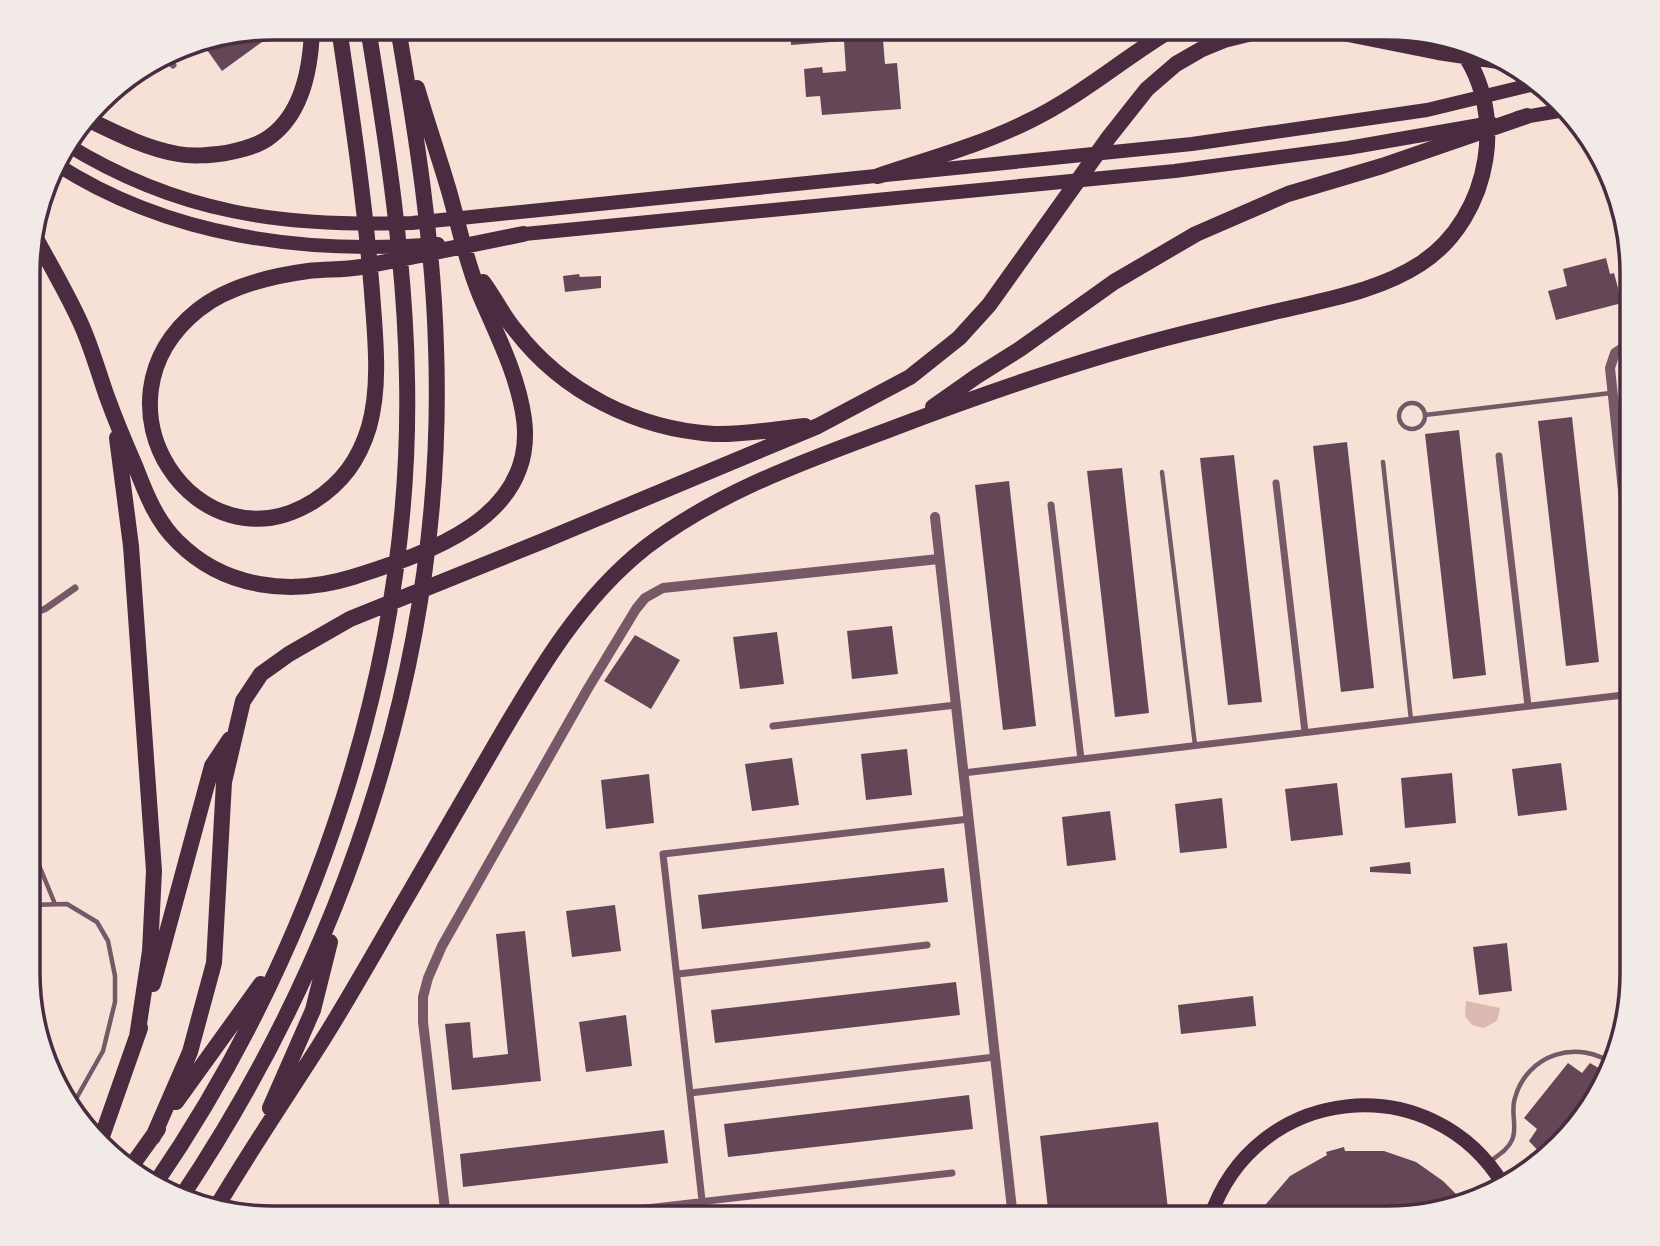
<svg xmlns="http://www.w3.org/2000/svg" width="1660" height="1246" font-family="Lato,sans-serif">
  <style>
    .water { fill: #dcb8b0 }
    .building { fill: #644757 }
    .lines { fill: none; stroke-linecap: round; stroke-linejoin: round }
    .service { stroke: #755966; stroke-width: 4.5 }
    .minor { stroke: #755966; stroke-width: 7 }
    .tertiary { stroke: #755966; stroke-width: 10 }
    .primary { stroke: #4a2c40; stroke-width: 14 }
    .trunk { stroke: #4a2c40; stroke-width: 14 }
    .motorway { stroke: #4a2c40; stroke-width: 16 }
    .rim { fill: none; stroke: #4a2c40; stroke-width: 3.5 }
  </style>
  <rect width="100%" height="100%" fill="#f7e1d7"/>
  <!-- water -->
  <path class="water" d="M1466,1001L1500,1008L1497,1021L1484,1028L1472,1025L1465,1016Z"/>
  <!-- building -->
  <path class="building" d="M273,28H281L222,71L200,40Z
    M790,28H882L885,64L897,63L901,109L822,115L820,96L806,97L804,69L822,67L823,73L846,71L844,41L791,45Z
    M1606,258L1610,274L1614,273L1622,303L1556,320L1548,291L1567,286L1563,269Z
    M579,274L580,277L601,276V288L565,292L563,276Z
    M1572,417L1599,662L1566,666L1538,421Z
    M1459,430L1486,675L1453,679L1425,434Z
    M1347,442L1374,688L1341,692L1313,446Z
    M1234,455L1262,702L1228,705L1200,458Z
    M1122,468L1149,713L1115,717L1087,471Z
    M1009,481L1036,726L1003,730L975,485Z
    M892,626L898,674L852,679L847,631Z
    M777,632L784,684L740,689L733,637Z
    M635,635L680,660L651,709L604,681Z
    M907,749L912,795L866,800L861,754Z
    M792,758L799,805L752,811L745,764Z
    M1561,763L1567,810L1518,816L1512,769Z
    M1452,773L1456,823L1405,828L1401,778Z
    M649,774L654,823L606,829L601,780Z
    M1337,783L1343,835L1291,841L1285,789Z
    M1222,798L1227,848L1180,853L1175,804Z
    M1110,811L1116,860L1067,866L1062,817Z
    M1410,862L1411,874L1370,872V867Z
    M944,868L948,902L702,929L698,895Z
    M615,905L621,951L572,957L566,911Z
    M525,931L541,1081L452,1090L445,1024L470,1022L473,1058L508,1054L496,934Z
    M1507,943L1512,991L1479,995L1473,947Z
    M956,982L960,1015L715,1043L711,1010Z
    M1253,996L1256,1026L1181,1034L1178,1005Z
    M626,1015L632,1066L586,1072L579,1022Z
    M1568,1063L1582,1073L1590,1063L1609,1074L1571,1134L1543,1156L1529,1141L1537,1129L1524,1118Z
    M969,1095L973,1129L728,1157L724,1124Z
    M1158,1122L1169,1218H1049L1040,1136Z
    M664,1130L668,1163L463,1187L460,1154Z
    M1344,1147L1345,1151H1384L1416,1162L1443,1181L1462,1200L1387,1218H1266V1204L1290,1176L1327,1155L1326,1152Z"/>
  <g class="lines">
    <!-- service -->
    <path class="service" d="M1399 416a13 13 0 1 1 26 0a13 13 0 1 1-26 0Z
      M1425,415L1611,393
      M1383,462L1411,720
      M1162,472L1195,745
      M29,841L55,904
      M29,905L67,904L97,922L108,941L115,976V1002L103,1051L72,1106
      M1489,1162C1497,1156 1508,1150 1512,1140C1518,1127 1510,1112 1515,1098C1527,1054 1578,1038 1614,1065"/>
    <!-- minor -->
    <path class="minor" d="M167,57L173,65
      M1499,456L1528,706
      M1276,483L1305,732
      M1051,505L1081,759
      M29,614L45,609L75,588
      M773,726L956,705
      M963,773L1632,694
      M678,974L927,945
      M690,1093L995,1057
      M559,1218L952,1173
      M704,1218L663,854L969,819"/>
    <!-- tertiary -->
    <path class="tertiary" d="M935,517L1013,1218
      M1632,575L1610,368L1615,353L1632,342
      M446,1218L423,1022V997L428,978L442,946L587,690L636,609L645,598L663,588L939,559"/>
    <!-- primary -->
    <path class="primary" d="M1210,1218C1254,1084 1432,1065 1504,1186"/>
    <!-- trunk -->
    <path class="trunk" d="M1518,118L1565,110
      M66,144C179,214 283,227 412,223L1192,144L1427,110L1539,83
      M56,164C169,237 306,255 438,244
      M514,235L1175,171L1348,148L1491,123"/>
    <!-- motorway -->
    <path class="motorway" d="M339,28C352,116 365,203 372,292C375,336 381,384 369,427C359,460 342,483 314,501C198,574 82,403 198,310C228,286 271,276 308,271C326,269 344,270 361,267C415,256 469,245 523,234
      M87,119C116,133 145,148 178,154C194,157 210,155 226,153C241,150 259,146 271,136C303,112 311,65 312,28
      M878,176C929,159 981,145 1029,121C1081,96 1125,57 1174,28
      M33,233C49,263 67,293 81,324C91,346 98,371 106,394C115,419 125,443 136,468C146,494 157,522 178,542C225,589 292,596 353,577C428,553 537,518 524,419C518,375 497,335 480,295C466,262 459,226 449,191C439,157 427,122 417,88
      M483,282C495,298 503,316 516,331C563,392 637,429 714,434C744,435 775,429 805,426
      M933,407L977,376L1020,349L1114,282L1196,234L1288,194L1382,166L1527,116
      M117,438L131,546L154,871L150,951L137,1037
      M153,984L212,766L230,739
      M176,1102L261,984
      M270,1108L313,1010L330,942
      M153,1137L190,1052L214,963L224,782L243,701L261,674L289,654L350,619L543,541L818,426L910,377L959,338L989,305L1109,137L1147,89L1176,64L1202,49L1224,40L1256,32L1306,29L1333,31L1438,52L1505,62
      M100,1142L140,1028
      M130,1168L158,1129
      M155,1184C314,951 413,662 407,378C405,260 387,144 368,28
      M180,1199C348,948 447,650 436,346C433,239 416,133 398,28
      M216,1208C248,1154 283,1102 317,1049C349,999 378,946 408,895C438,843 468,792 498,740C539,670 581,598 646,547C719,491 806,461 891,429C988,392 1085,358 1186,333C1223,324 1260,315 1296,307C1339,297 1383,288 1420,264C1492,218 1511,105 1454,41"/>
  </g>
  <!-- crop -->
  <path d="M0 0H1660V1246H0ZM273 40H1387A233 233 0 0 1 1620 273V973A233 233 0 0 1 1387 1206H273A233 233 0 0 1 40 973V273A233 233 0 0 1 273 40Z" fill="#f1eae7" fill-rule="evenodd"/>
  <path class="rim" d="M273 40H1387A233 233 0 0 1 1620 273V973A233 233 0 0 1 1387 1206H273A233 233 0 0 1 40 973V273A233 233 0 0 1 273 40Z"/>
</svg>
